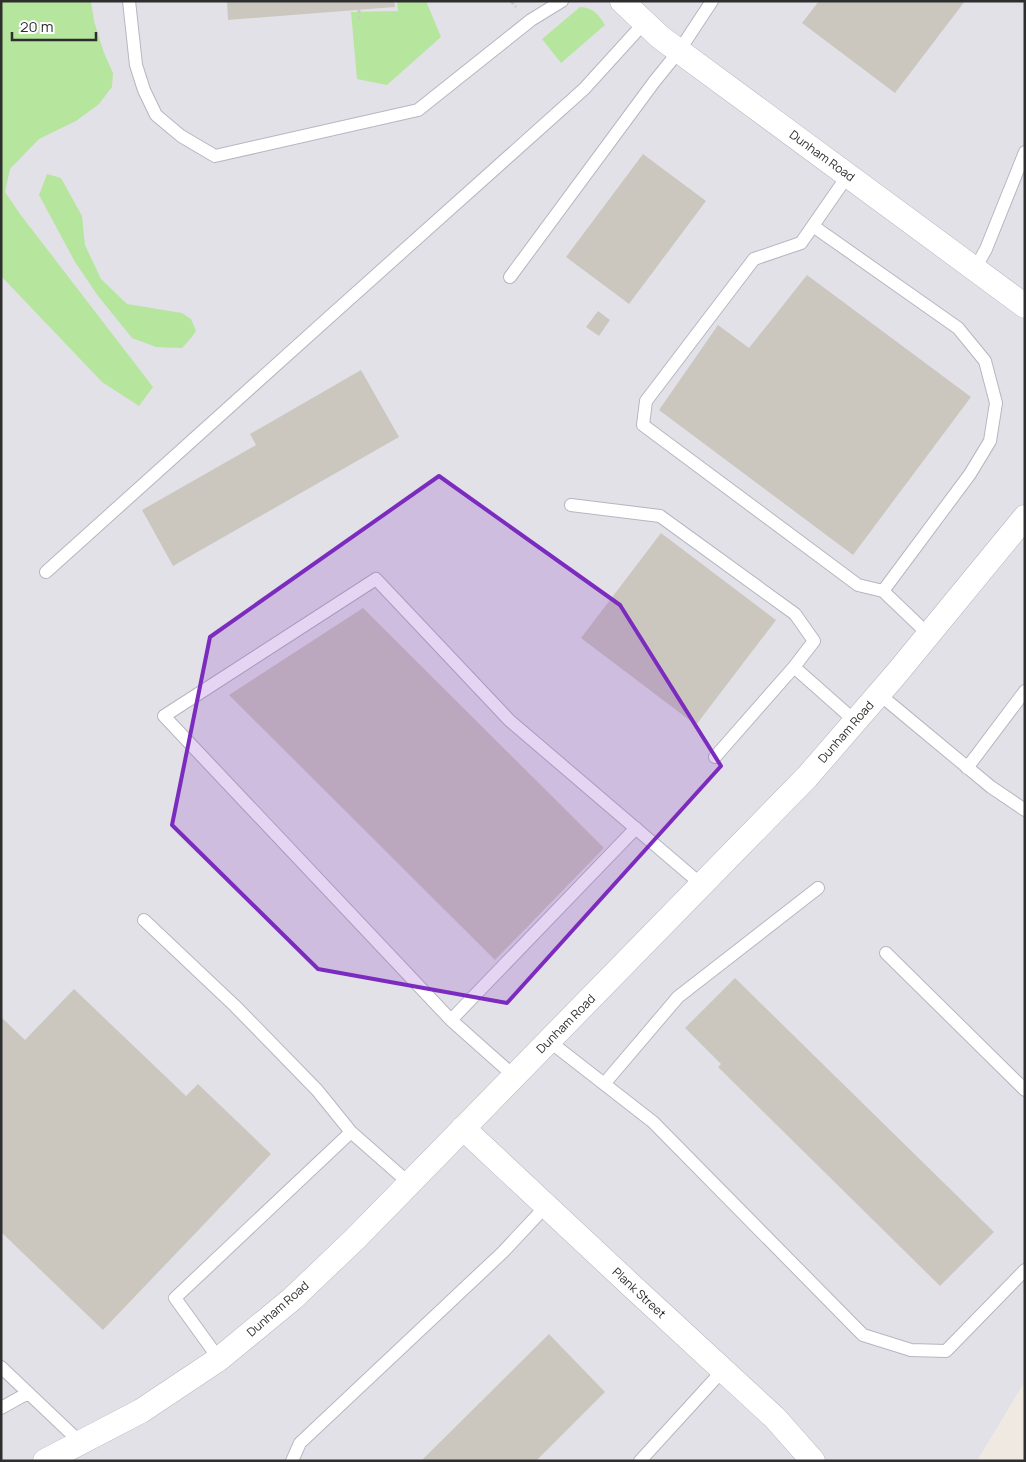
<svg xmlns="http://www.w3.org/2000/svg" width="1026" height="1462" font-family="Manrope,sans-serif">
  <style>
    .industrial { fill: #e3e1e8 }
    .green { fill: #b6e59e }
    .building { fill: #cbc7bf }
    .lines { fill: none; stroke-linecap: round; stroke-linejoin: round }
    .lane-casing { stroke: #b4b7c1; stroke-width: 14 }
    .street-casing { stroke: #b4b7c1; stroke-width: 25 }
    .path { stroke: #c9c9c9; stroke-width: 3; stroke-dasharray: 4 2.5; stroke-linecap: butt }
    .lane { stroke: #fff; stroke-width: 12 }
    .street { stroke: #fff; stroke-width: 24 }
    .marked { fill: #7b2cbf; fill-opacity: 0.2; stroke: #7b2cbf; stroke-width: 4; stroke-linejoin: round }
    .labels { text-anchor: middle; stroke-width: 4; stroke-linejoin: round; paint-order: stroke }
    .street-label { font-size: 12px; fill: #2e2e2e; stroke: #fff }
  </style>
  <rect width="100%" height="100%" fill="#efe9e1"/>
  <!-- industrial -->
  <path class="industrial" d="M1,1H1025V1381L977,1461H1Z"/>
  <!-- green -->
  <path class="green" d="M1,1H91L94,21L104,53L113,73L112,87L99,104L76,121L39,139L10,169L5,192L20,214L153,387L139,406L102,382L1,276Z
    M397,1H426L441,37L387,85L357,79L351,12L398,11Z
    M580,7C594,8 598,14 605,25L561,63L542,39Z
    M47,174L61,178L82,216L85,245L101,279L127,304L182,313L191,319L196,331L191,338L182,348L156,347L132,338L98,296L75,262L39,195Z"/>
  <!-- building -->
  <path class="building" d="M227,1H394L395,7L228,20Z
    M819,1H965L895,93L802,23Z
    M643,154L706,201L629,304L566,257Z
    M807,275L971,397L853,555L659,410L718,325L749,348Z
    M598,311L610,320L599,336L586,327Z
    M361,370L399,437L173,566L142,510L256,445L250,434Z
    M661,533L776,620L696,725L581,638Z
    M363,608L604,848L495,960L229,695Z
    M735,978L994,1232L940,1286L718,1067L721,1064L685,1028Z
    M74,989L186,1096L198,1084L271,1154L103,1330L1,1232V1017L25,1040Z
    M549,1334L605,1392L536,1461H421Z"/>
  <g class="lines">
    <defs>
      <path id="lane" d="M129,1L136,65L144,90L156,115L181,136L215,156L418,110L531,20L562,1
        M848,175L801,243L754,259L646,401L643,425L858,585L883,591L928,634
        M813,226L958,328L985,361L996,403L990,441L970,474L883,591
        M975,269L986,249L1025,152
        M510,277L654,82L679,51L712,1
        M571,505L660,516L795,614L814,641L794,667L855,721
        M46,572L336,311L584,89L644,23
        M879,694L991,787L1025,810
        M715,757L794,667
        M967,768L1025,691
        M144,920L235,1006L317,1090L351,1132
        M886,953L1025,1090
        M451,1020L636,828
        M549,1041L653,1122L863,1335L911,1350L946,1351L1025,1270
        M514,1076L451,1020L164,716L376,579L509,720L702,885
        M604,1084L678,997L818,888
        M219,1359L175,1298L351,1132L409,1183
        M1,1367L80,1442
        M1,1408L28,1393
        M292,1461L300,1443L503,1252L546,1206
        M640,1461L723,1370"/>
      <path id="street" d="M622,1L660,37L1025,306
        M463,1128L634,1288L775,1418L813,1461
        M45,1461L141,1411L219,1359L292,1299L355,1239L807,777L897,673L1025,517"/>
    </defs>
    <!-- lane casing -->
    <use href="#lane" class="lane-casing"/>
    <!-- street casing -->
    <use href="#street" class="street-casing"/>
    <!-- path -->
    <path class="path" d="M511,1L516,7
      M359,10V19"/>
    <!-- lane -->
    <use href="#lane" class="lane"/>
    <!-- street -->
    <use href="#street" class="street"/>
  </g>
  <!-- marked area -->
  <path class="marked" d="M439,476L620,605L721,766L507,1003L318,969L172,825L210,637Z"/>
  <g class="labels">
    <!-- street labels -->
    <g class="street-label">
      <text transform="translate(822 156) rotate(36)" y="4">Dunham Road</text>
      <text transform="translate(846 732) rotate(-49)" y="4">Dunham Road</text>
      <text transform="translate(566 1024) rotate(-45)" y="4">Dunham Road</text>
      <text transform="translate(639 1293) rotate(43)" y="4">Plank Street</text>
      <text transform="translate(278 1309) rotate(-41)" y="4">Dunham Road</text>
    </g>
  </g>
  <!-- border -->
  <rect width="1026" height="1462" fill="none" stroke="#2e2e2e" stroke-width="5"/>
  <!-- scale -->
  <path d="M12 32v8h84v-8" fill="none" stroke="#2e2e2e" stroke-width="2.5"/>
  <text x="20" y="32" font-size="15" fill="#2e2e2e" stroke="#ffffff" stroke-width="4" paint-order="stroke">20 m</text>
</svg>
